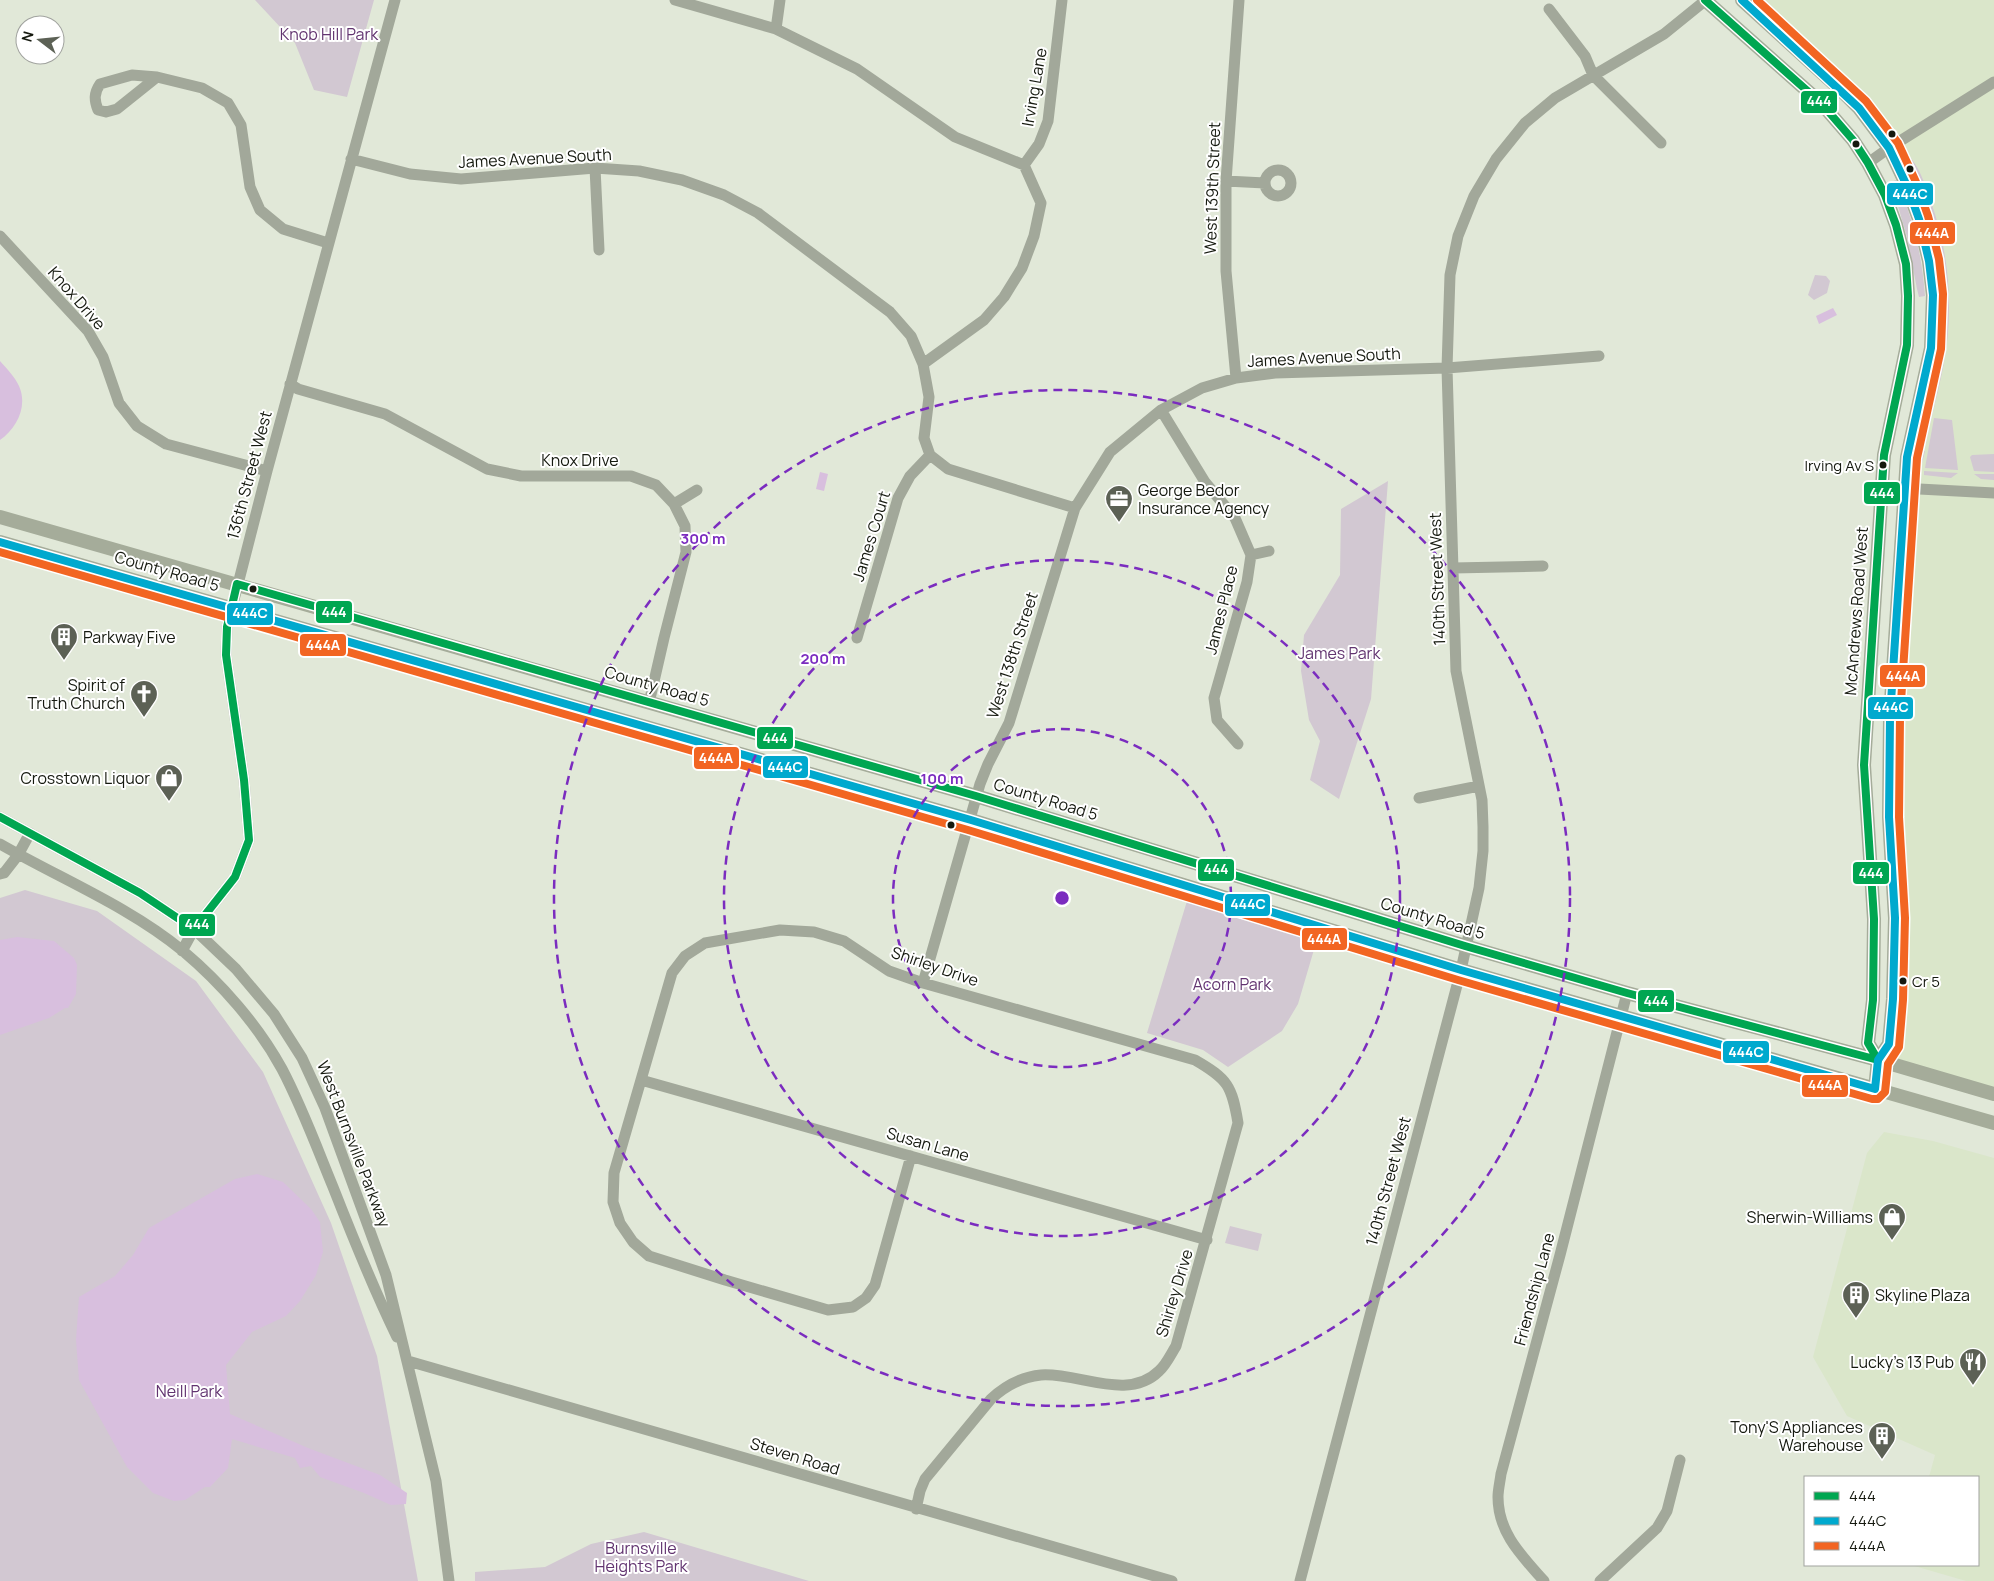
<svg xmlns="http://www.w3.org/2000/svg" width="1994" height="1581" font-family="Manrope,sans-serif">
  <style>
    .built { fill: #dae6ca }
    .green { fill: #d2c8d2 }
    .water { fill: #d8bfde }
    .lines { fill: none; stroke-linecap: round; stroke-linejoin: round }
    .minor { stroke: #a2a89a; stroke-width: 11 }
    .major { stroke: #a5ac9a; stroke-width: 14 }
    .bus-1-casing { stroke: #fff; stroke-width: 11 }
    .bus-2-casing { stroke: #fff; stroke-width: 11 }
    .bus-3-casing { stroke: #fff; stroke-width: 11 }
    .bus-1 { stroke: #00a651; stroke-width: 8 }
    .bus-2 { stroke: #00a9ce; stroke-width: 8 }
    .bus-3 { stroke: #f26522; stroke-width: 8 }
    .ring { fill: none; stroke: #7b2cbf; stroke-width: 2.5; stroke-dasharray: 9 6 }
    .bus-dot { fill: #15190f; stroke: #fff; stroke-width: 2 }
    .labels { text-anchor: middle; stroke-width: 4; stroke-linejoin: round; paint-order: stroke }
    .bus-label { font-size: 15px; fill: #15190f; stroke: #fff; text-anchor: end }
    .park-label { font-size: 16px; fill: #623470; stroke: #fff }
    .street-label { font-size: 16px; fill: #15190f; stroke: #fff }
    .poi-label { font-size: 16px; fill: #15190f; stroke: #fff; text-anchor: end }
    .centre { fill: #7b2cbf; stroke: #fff; stroke-width: 2.5 }
    .ring-label { font-size: 15px; text-anchor: middle; font-weight: bold; fill: #7b2cbf; stroke: #fff; stroke-width: 4; stroke-linejoin: round; paint-order: stroke }
    .line-badge { stroke: #fff; stroke-width: 2 }
    .badge-label { font-size: 14px; text-anchor: middle; font-weight: bold; fill: #fff }
  </style>
  <rect width="100%" height="100%" fill="#e1e8d8"/>
  <!-- built -->
  <path class="built" d="M1742,0H1994V1094L1878,1060L1889,1044V817L1907,457L1933,295L1907,186L1859,108Z
    M1884,1132L1933,1141L1994,1158V1581H1966L1911,1565H1978V1477H1929L1935,1455L1847,1416L1813,1357L1867,1153Z"/>
  <!-- green -->
  <path class="green" d="M255,0H374L347,97L314,90L295,43Z
    M1907,154C1919,165 1926,186 1931,202C1950,255 1954,313 1943,368C1938,393 1931,418 1926,443L1919,442L1936,366L1941,326V297L1933,238L1923,204L1906,164Z
    M1896,180C1913,217 1922,255 1925,296L1919,297L1917,289L1907,237L1891,182Z
    M1815,275L1826,276L1830,281L1827,293L1814,300L1808,295Z
    M1934,418L1952,420L1958,470L1925,468Z
    M1917,450L1925,451L1920,472L1916,463Z
    M1994,454V472L1974,471L1970,457L1972,455Z
    M1924,471L1958,473L1951,478L1924,475Z
    M1974,474H1994V480L1981,479Z
    M1388,481L1371,699L1339,799L1310,780L1320,741L1309,720L1301,671L1304,635L1340,575L1341,509Z
    M25,890L97,911L196,981L263,1072L331,1223L377,1356L418,1581H0V898Z
    M1187,901L1318,936L1298,1004L1282,1031L1228,1067L1203,1050L1147,1033Z
    M1230,1226L1262,1234L1258,1251L1225,1243Z
    M644,1532L809,1581H475V1572L545,1567L591,1544Z"/>
  <!-- water -->
  <path class="water" d="M1833,308L1837,315L1819,324L1816,316Z
    M0,361C6,368 15,377 19,386C28,406 17,428 0,440Z
    M820,472L828,474L824,491L816,489Z
    M17,937L54,941L74,958L77,965L76,994L68,1008H65L49,1018L0,1035V940Z
    M257,1174L283,1182L311,1209L320,1222L323,1252L316,1275L300,1301L286,1316L252,1332L226,1365L230,1414L308,1448L380,1475L407,1493L406,1504L391,1505L364,1493L320,1477L311,1466L300,1468L295,1458L232,1439L228,1468L210,1487H205L185,1500L174,1501L153,1493L127,1467L79,1380L76,1340L79,1297L115,1276L133,1255L149,1228L235,1179Z"/>
  <g class="lines">
    <!-- minor -->
    <path class="minor" d="M675,0L776,29L857,69L955,137L1024,165
      M1549,9L1585,56L1593,75L1661,143
      M776,29L780,0
      M157,77L117,109L106,112L98,110C94,100 94,93 100,84L132,75L157,77L202,88L228,103L241,125L250,187L260,210L283,229L328,243
      M351,159L410,174L461,179L595,168L639,171L682,180L724,195L758,213L890,312L911,336L923,364L929,397L924,438L930,455L910,476L898,498L857,638
      M1868,163L1889,148L1994,82
      M595,168L599,250
      M1265 183a13 13 0 1 1 26 0a13 13 0 1 1-26 0Z
      M1226,181L1265,183
      M0,236L88,331L103,357L119,403L137,426L166,444L267,471
      M923,364L984,320L1004,297L1022,268L1034,236L1041,203L1024,165L1039,144L1048,121L1062,0
      M1236,378L1226,271V181L1239,0
      M290,384L298,389L385,414L487,469L521,476H631L656,485L674,504L685,526L686,552L664,638L649,703
      M1161,410L1205,482L1235,518L1251,555L1247,582L1214,698L1217,720L1238,744
      M930,455L948,469L1075,508
      M1882,487L1994,493
      M674,504L697,490
      M1251,555L1269,551
      M1453,568L1543,566
      M1419,798L1479,786
      M0,817L140,893L194,929L236,969L274,1014L302,1058L325,1108L386,1275L436,1481L449,1581
      M0,844C61,879 128,906 183,951C221,983 258,1025 282,1069C302,1107 317,1148 333,1187C353,1238 373,1288 397,1337
      M0,874L4,873L18,855L30,833
      M182,951L194,929L235,877L249,840L244,780L226,655L227,627L267,471L395,0
      M923,983L980,784L988,764L1009,723L1075,508L1110,452L1161,410L1202,388L1236,378L1275,373L1447,368L1599,356
      M641,1080L1207,1240
      M911,1156L875,1285L866,1298L853,1307L828,1310L725,1280L649,1256L633,1242L620,1223L613,1202L614,1173L672,973L685,956L705,943L780,930L814,932L844,941L889,971L923,983L1195,1060C1228,1079 1232,1086 1238,1123L1176,1346C1171,1354 1166,1365 1159,1371C1128,1402 1078,1372 1041,1375C1021,1377 1005,1386 991,1399L925,1479L920,1491L916,1509
      M408,1361C663,1434 917,1510 1172,1581
      M1300,1581L1461,970L1479,888L1483,851V827L1482,800L1456,671L1447,368L1450,275L1458,236L1474,196L1496,159L1525,123L1555,98L1664,34L1706,0
      M1544,1581C1522,1556 1498,1533 1498,1497C1498,1490 1500,1482 1501,1474L1560,1255L1627,993
      M1600,1581L1657,1528L1667,1511L1680,1460"/>
    <!-- major -->
    <path class="major" d="M1705,0L1821,103L1853,140L1868,163L1885,195L1896,225L1906,264L1908,296L1907,345L1884,455L1864,765L1874,919L1873,1000L1868,1043L1878,1060
      M1742,0L1841,90L1859,108L1889,148L1907,186L1919,219L1929,261L1933,295L1931,348L1907,457L1890,717L1889,817L1895,918L1893,999L1889,1044L1878,1060L1875,1089
      M0,517L976,796L1465,946L1627,993L1878,1060L1994,1094
      M0,542L971,820L1461,970L1994,1123"/>
    <defs>
      <path id="bus-1" d="M1705,0L1821,103L1853,140L1868,163L1885,195L1896,225L1906,264L1908,296L1907,345L1884,455L1864,765L1874,919L1873,1000L1868,1043L1878,1060
        M0,817L140,893L194,929L235,877L249,840L244,780L226,655L227,627L237,584L976,796L1465,946L1627,993L1878,1060"/>
      <path id="bus-2" d="M0,542L971,820L1461,970L1875,1089L1878,1060L1889,1044L1893,999L1895,918L1889,817L1890,717L1907,457L1931,348L1933,295L1929,261L1919,219L1907,186L1889,148L1859,108L1742,0"/>
      <path id="bus-3" d="M0,552L968,830L1458,980L1872,1099H1878L1885,1092L1888,1064L1899,1047L1903,1000L1905,918L1899,817L1900,717L1917,458L1941,349L1943,294L1939,259L1928,216L1916,182L1898,143L1866,101L1757,0"/>
    </defs>
    <!-- bus-1 casing -->
    <use href="#bus-1" class="bus-1-casing"/>
    <!-- bus-2 casing -->
    <use href="#bus-2" class="bus-2-casing"/>
    <!-- bus-3 casing -->
    <use href="#bus-3" class="bus-3-casing"/>
    <!-- bus-1 -->
    <use href="#bus-1" class="bus-1"/>
    <!-- bus-2 -->
    <use href="#bus-2" class="bus-2"/>
    <!-- bus-3 -->
    <use href="#bus-3" class="bus-3"/>
  </g>
  <!-- distance rings -->
  <g class="ring">
    <circle cx="1062" cy="898" r="169"/>
    <circle cx="1062" cy="898" r="338"/>
    <circle cx="1062" cy="898" r="508"/>
  </g>
  <!-- icons -->
  <defs>
    <symbol id="office-pin" viewBox="-11 -11 22 30"><path d="M0 17L-7.5 6A9.5 9.5 0 1 1 7.5 6Z" fill="#5c6155" stroke="#fff"/><path d="M-6-3h4V-5.5h4V-3h4V5H-6ZM-1-4.5V-3h2v-1.5ZM-6 0V1H6V0Z" fill="#fff"/></symbol>
    <symbol id="building-pin" viewBox="-11 -11 22 30"><path d="M0 17L-7.5 6A9.5 9.5 0 1 1 7.5 6Z" fill="#5c6155" stroke="#fff"/><path d="M-4-6H4V6H1V3H-1V6H-4ZM-2.5-4.3h1.7v1.8h-1.7ZM.8-4.3h1.7v1.8H.8ZM-2.5-1h1.7V.8h-1.7ZM.8-1h1.7V.8H.8Z" fill="#fff"/></symbol>
    <symbol id="church-pin" viewBox="-11 -11 22 30"><path d="M0 17L-7.5 6A9.5 9.5 0 1 1 7.5 6Z" fill="#5c6155" stroke="#fff"/><path d="M-1.2-6h2.4v3.5h3.3v2.4h-3.3V6h-2.4V-.1h-3.3v-2.4h3.3Z" fill="#fff"/></symbol>
    <symbol id="shop-pin" viewBox="-11 -11 22 30"><path d="M0 17L-7.5 6A9.5 9.5 0 1 1 7.5 6Z" fill="#5c6155" stroke="#fff"/><path d="M-5-2.5h2.3a2.7 3.5 0 0 1 5.4 0H5L5.5 6h-11ZM-1.5-2.5h3a1.5 2.3 0 0 0-3 0Z" fill="#fff"/></symbol>
    <symbol id="restaurant-pin" viewBox="-11 -11 22 30"><path d="M0 17L-7.5 6A9.5 9.5 0 1 1 7.5 6Z" fill="#5c6155" stroke="#fff"/><path d="M-5-6h1v4h1v-4h1v4h1v-4h1v5L-1.5 .5V6h-2V.5L-5-1ZM5-6V6H3V1.5H1.5Q1.5-4 5-6Z" fill="#fff"/></symbol>
  </defs>
  <g fill-rule="evenodd">
    <use href="#office-pin" x="1103" y="483" width="32" height="43"/>
    <use href="#building-pin" x="48" y="621" width="32" height="43"/>
    <use href="#church-pin" x="128" y="678" width="32" height="43"/>
    <use href="#shop-pin" x="153" y="762" width="32" height="43"/>
    <use href="#shop-pin" x="1876" y="1201" width="32" height="43"/>
    <use href="#building-pin" x="1840" y="1279" width="32" height="43"/>
    <use href="#restaurant-pin" x="1957" y="1346" width="32" height="43"/>
    <use href="#building-pin" x="1866" y="1420" width="32" height="43"/>
  </g>
  <!-- markers -->
  <g class="bus-dot">
    <circle cx="1892" cy="134" r="4.5"/>
    <circle cx="1856" cy="144" r="4.5"/>
    <circle cx="1910" cy="169" r="4.5"/>
    <circle cx="1883" cy="465" r="4.5"/>
    <circle cx="253" cy="589" r="4.5"/>
    <circle cx="951" cy="825" r="4.5"/>
    <circle cx="1903" cy="981" r="4.5"/>
  </g>
  <g class="labels">
    <!-- bus labels -->
    <g class="bus-label">
      <text x="1874" y="471">Irving Av S</text>
      <text x="1912" y="987" text-anchor="start">Cr 5</text>
    </g>
    <!-- park labels -->
    <g class="park-label">
      <text x="329" y="40">Knob Hill Park</text>
      <text x="1339" y="659">James Park</text>
      <text x="1232" y="990">Acorn Park</text>
      <text x="189" y="1397">Neill Park</text>
      <text x="641" y="1554">Burnsville<tspan x="641" dy="18">Heights Park</tspan></text>
    </g>
    <!-- street labels -->
    <g class="street-label">
      <text transform="translate(1034 87) rotate(-80)" y="6">Irving Lane</text>
      <text transform="translate(535 158) rotate(-3)" y="6">James Avenue South</text>
      <text transform="translate(1212 188) rotate(-88)" y="6">West 139th Street</text>
      <text transform="translate(77 298) rotate(49)" y="6">Knox Drive</text>
      <text transform="translate(1324 357) rotate(-3)" y="6">James Avenue South</text>
      <text x="580" y="466">Knox Drive</text>
      <text transform="translate(249 475) rotate(-75)" y="6">136th Street West</text>
      <text transform="translate(871 536) rotate(-73)" y="6">James Court</text>
      <text transform="translate(167 571) rotate(16)" y="6">County Road 5</text>
      <text transform="translate(1437 579) rotate(-92)" y="6">140th Street West</text>
      <text transform="translate(1221 610) rotate(-76)" y="6">James Place</text>
      <text transform="translate(1856 611) rotate(-86)" y="6">McAndrews Road West</text>
      <text transform="translate(1012 655) rotate(-72)" y="6">West 138th Street</text>
      <text transform="translate(657 686) rotate(16)" y="6">County Road 5</text>
      <text transform="translate(1046 799) rotate(17)" y="6">County Road 5</text>
      <text transform="translate(1433 918) rotate(17)" y="6">County Road 5</text>
      <text transform="translate(935 966) rotate(19)" y="6">Shirley Drive</text>
      <text transform="translate(354 1144) rotate(69)" y="6">West Burnsville Parkway</text>
      <text transform="translate(928 1144) rotate(16)" y="6">Susan Lane</text>
      <text transform="translate(1388 1181) rotate(-75)" y="6">140th Street West</text>
      <text transform="translate(1534 1289) rotate(-75)" y="6">Friendship Lane</text>
      <text transform="translate(1174 1293) rotate(-73)" y="6">Shirley Drive</text>
      <text transform="translate(795 1456) rotate(17)" y="6">Steven Road</text>
    </g>
    <!-- poi labels -->
    <g class="poi-label">
      <text x="1138" y="496" text-anchor="start">George Bedor<tspan x="1138" dy="18">Insurance Agency</tspan></text>
      <text x="83" y="643" text-anchor="start">Parkway Five</text>
      <text x="125" y="691">Spirit of<tspan x="125" dy="18">Truth Church</tspan></text>
      <text x="150" y="784">Crosstown Liquor</text>
      <text x="1873" y="1223">Sherwin-Williams</text>
      <text x="1875" y="1301" text-anchor="start">Skyline Plaza</text>
      <text x="1954" y="1368">Lucky's 13 Pub</text>
      <text x="1863" y="1433">Tony'S Appliances<tspan x="1863" dy="18">Warehouse</tspan></text>
    </g>
  </g>
  <circle cx="1062" cy="898" r="8" class="centre"/>
  <g class="ring-label">
    <text x="703" y="544">300 m</text>
    <text x="823" y="664">200 m</text>
    <text x="942" y="784">100 m</text>
  </g>
  <g class="line-badge">
    <rect x="1800" y="90" width="38" height="24" rx="5" fill="#00a651"/>
    <rect x="1886" y="182" width="48" height="24" rx="5" fill="#00a9ce"/>
    <rect x="1909" y="221" width="47" height="24" rx="5" fill="#f26522"/>
    <rect x="1863" y="481" width="38" height="24" rx="5" fill="#00a651"/>
    <rect x="315" y="600" width="38" height="24" rx="5" fill="#00a651"/>
    <rect x="226" y="602" width="48" height="24" rx="5" fill="#00a9ce"/>
    <rect x="299" y="633" width="48" height="24" rx="5" fill="#f26522"/>
    <rect x="1879" y="664" width="47" height="24" rx="5" fill="#f26522"/>
    <rect x="1867" y="696" width="47" height="24" rx="5" fill="#00a9ce"/>
    <rect x="756" y="726" width="38" height="24" rx="5" fill="#00a651"/>
    <rect x="693" y="746" width="47" height="24" rx="5" fill="#f26522"/>
    <rect x="762" y="755" width="47" height="24" rx="5" fill="#00a9ce"/>
    <rect x="1197" y="858" width="38" height="24" rx="5" fill="#00a651"/>
    <rect x="1852" y="861" width="38" height="24" rx="5" fill="#00a651"/>
    <rect x="1224" y="893" width="47" height="24" rx="5" fill="#00a9ce"/>
    <rect x="178" y="913" width="38" height="24" rx="5" fill="#00a651"/>
    <rect x="1301" y="927" width="47" height="24" rx="5" fill="#f26522"/>
    <rect x="1637" y="989" width="38" height="24" rx="5" fill="#00a651"/>
    <rect x="1722" y="1040" width="48" height="24" rx="5" fill="#00a9ce"/>
    <rect x="1801" y="1074" width="48" height="24" rx="5" fill="#f26522"/>
  </g>
  <g class="badge-label">
    <text x="1819" y="106">444</text>
    <text x="1910" y="199">444C</text>
    <text x="1932" y="238">444A</text>
    <text x="1882" y="498">444</text>
    <text x="334" y="617">444</text>
    <text x="250" y="618">444C</text>
    <text x="323" y="650">444A</text>
    <text x="1903" y="681">444A</text>
    <text x="1891" y="712">444C</text>
    <text x="775" y="743">444</text>
    <text x="716" y="763">444A</text>
    <text x="785" y="772">444C</text>
    <text x="1216" y="874">444</text>
    <text x="1871" y="878">444</text>
    <text x="1248" y="909">444C</text>
    <text x="197" y="929">444</text>
    <text x="1324" y="944">444A</text>
    <text x="1656" y="1006">444</text>
    <text x="1746" y="1057">444C</text>
    <text x="1825" y="1090">444A</text>
  </g>
  <!-- legend -->
  <rect x="1804" y="1476" width="175" height="90" fill="#ffffff" stroke="#a1a39f"/>
  <rect x="1814" y="1492" width="25" height="8" fill="#00a651" stroke="#a1a39f"/>
  <text x="1849" y="1501" font-size="15" fill="#15190f">444</text>
  <rect x="1814" y="1517" width="25" height="8" fill="#00a9ce" stroke="#a1a39f"/>
  <text x="1849" y="1526" font-size="15" fill="#15190f">444C</text>
  <rect x="1814" y="1542" width="25" height="8" fill="#f26522" stroke="#a1a39f"/>
  <text x="1849" y="1551" font-size="15" fill="#15190f">444A</text>
  <!-- north arrow -->
  <g transform="translate(40 40) rotate(286)"><circle r="24" fill="#ffffff" stroke="#a1a39f"/>
  <path d="M0-4L9 19L0 12L-9 19Z" fill="#5c6155"/>
  <text y="-8" font-size="14" font-weight="bold" text-anchor="middle" fill="#15190f">N</text>
  </g>
</svg>
